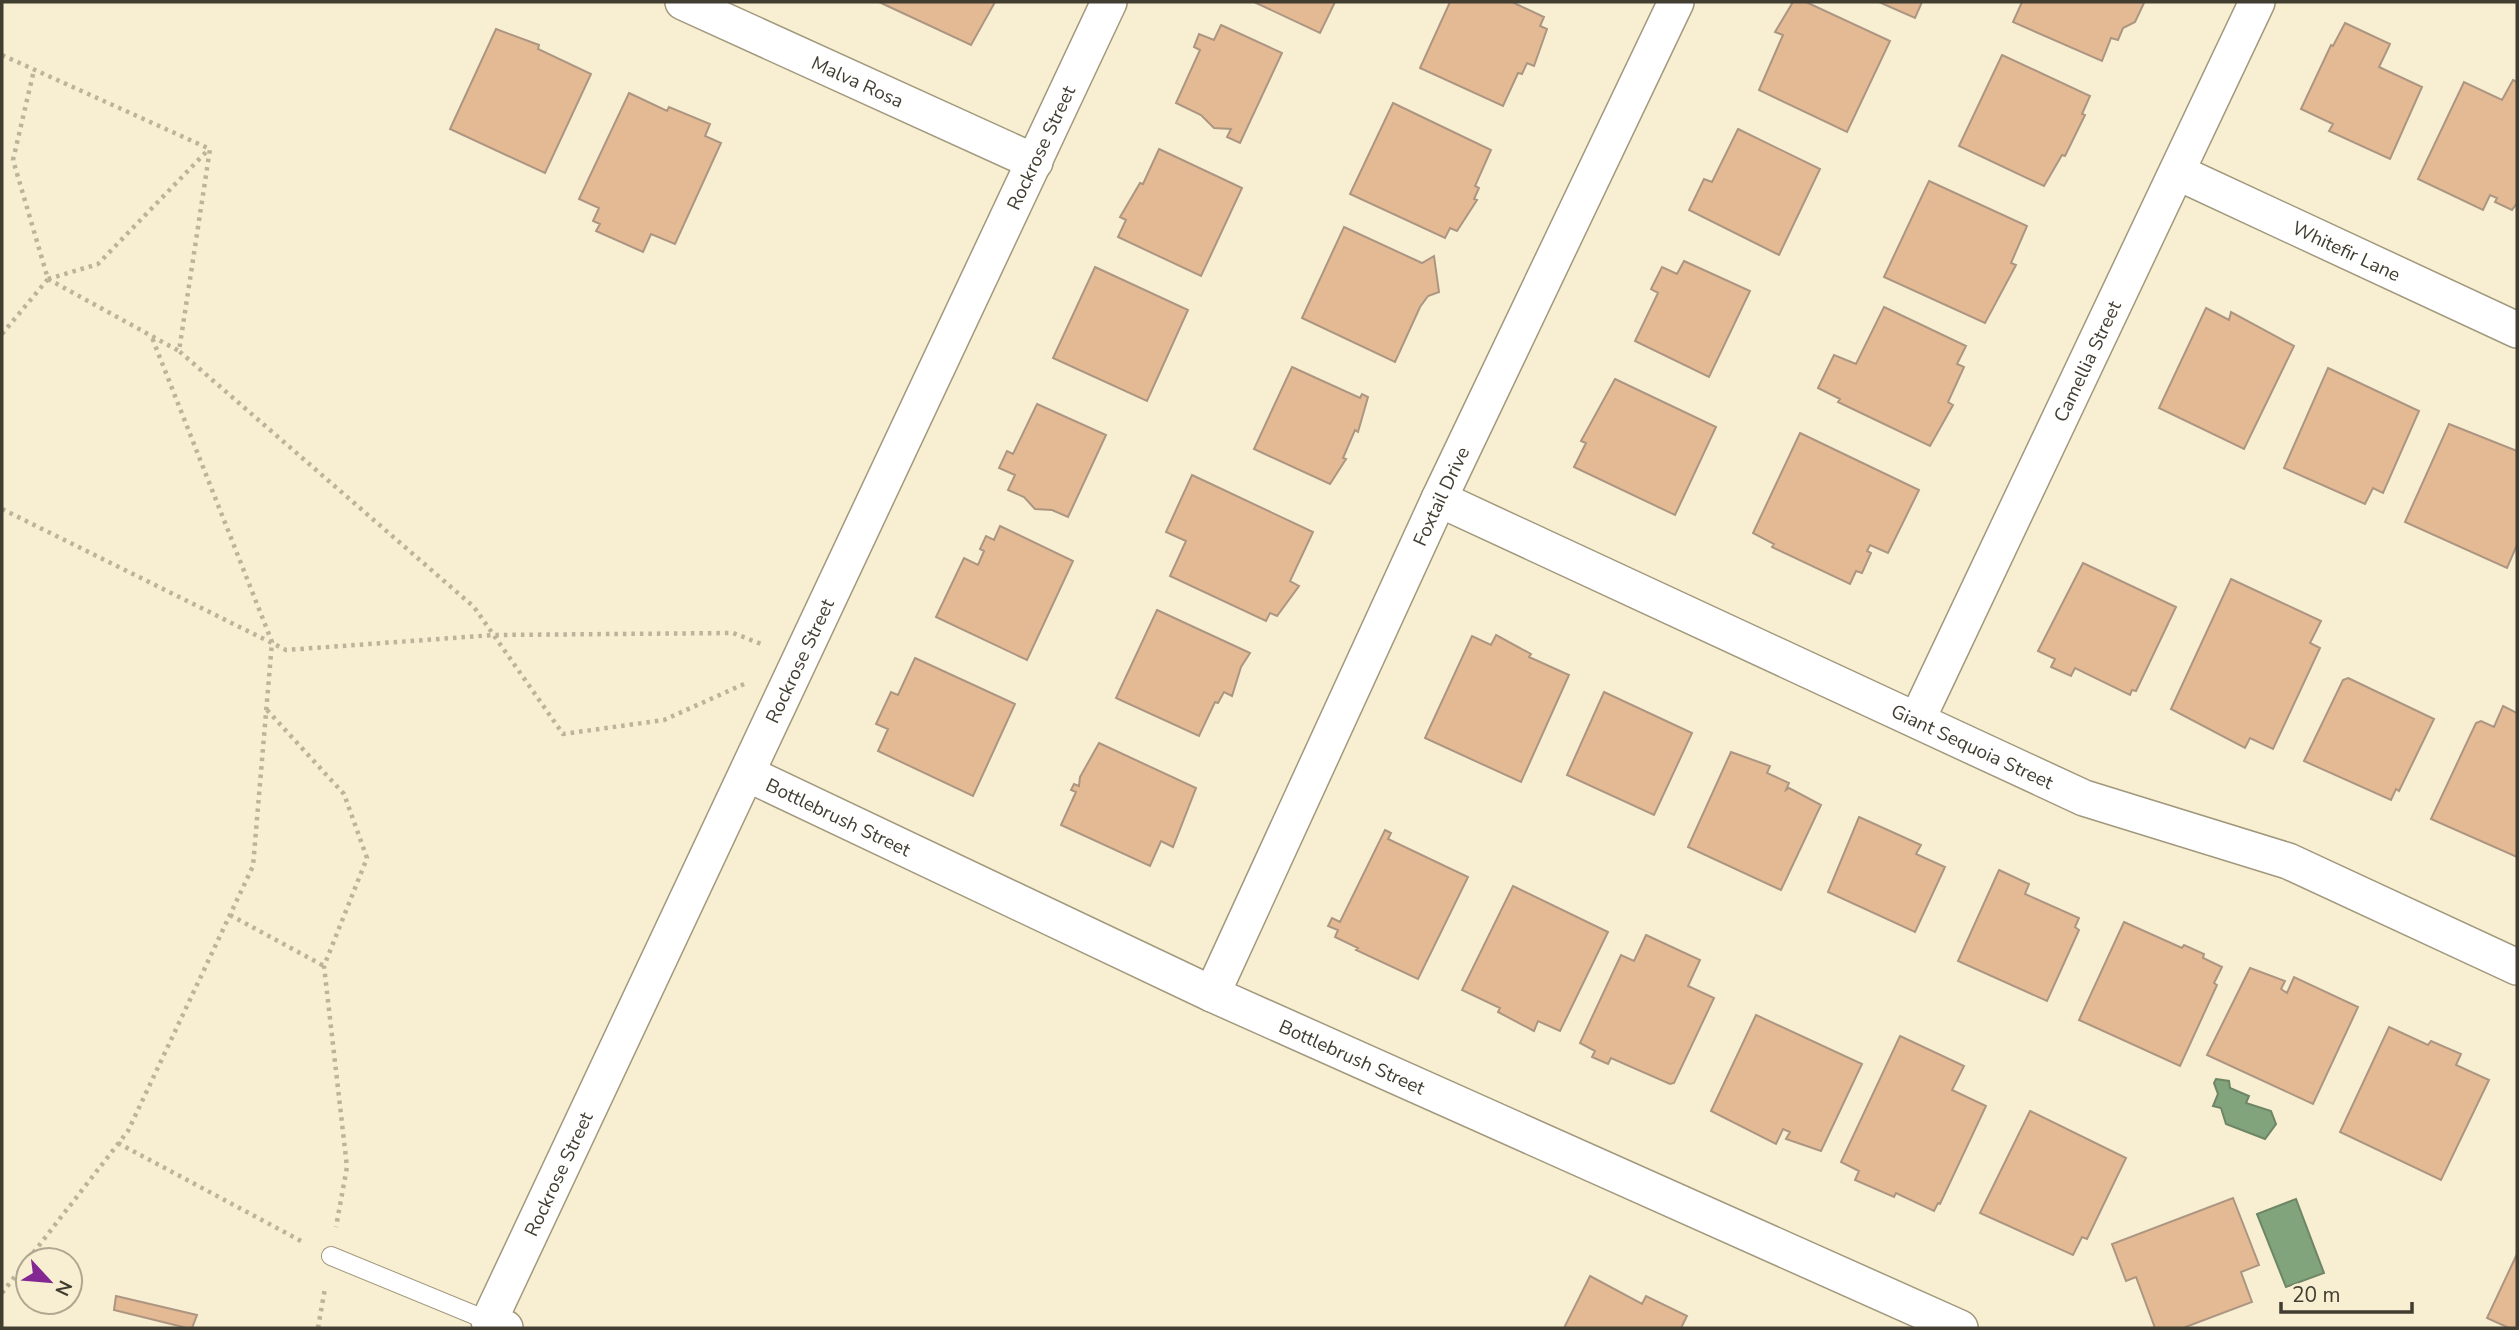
<svg xmlns="http://www.w3.org/2000/svg" width="2519" height="1330" font-family="'Nunito Sans',sans-serif">
  <style>
    .water { fill: #81a47c; stroke: #6e8566; stroke-width: 2 }
    .building { fill: #e4ba94; stroke: #ac9682; stroke-width: 2 }
    .lines { fill: none; stroke-linecap: round; stroke-linejoin: round }
    .service-casing { stroke: #a1987e; stroke-width: 20 }
    .minor-casing { stroke: #a1987e; stroke-width: 38 }
    .path { stroke: #bbb39b; stroke-width: 4.5; stroke-dasharray: 3.5 5; stroke-linecap: butt }
    .service { stroke: #fff; stroke-width: 18 }
    .minor { stroke: #fff; stroke-width: 35 }
    .labels { text-anchor: middle; stroke-width: 7; stroke-linejoin: round; paint-order: stroke }
    .street-label { font-size: 19px; fill: #413d31; stroke: #f8eed1 }
  </style>
  <rect width="100%" height="100%" fill="#f8eed1"/>
  <!-- water -->
  <path class="water" d="M2216,1079L2229,1081L2230,1088L2249,1096L2246,1103L2271,1111L2276,1124L2265,1139L2226,1124L2221,1108L2213,1106L2218,1094L2214,1083Z
    M2296,1199L2324,1273L2286,1287L2257,1214Z"/>
  <!-- building -->
  <path class="building" d="M879,2H995L971,45Z
    M1254,2H1335L1320,33Z
    M1450,2H1512L1544,17L1540,26L1547,29L1534,66L1527,63L1522,74L1518,73L1503,106L1420,68Z
    M1793,2H1806L1890,41L1847,132L1759,90L1783,35L1775,32Z
    M1879,2H1922L1915,18Z
    M2022,2H2142L2144,3L2135,22L2123,28L2118,40L2111,38L2102,61L2013,22Z
    M2345,23L2390,44L2379,67L2422,87L2390,159L2329,131L2333,124L2301,109L2331,45L2333,46Z
    M1221,25L1282,53L1240,143L1227,137L1231,129L1214,128L1201,115L1176,103L1200,50L1194,47L1199,34L1214,40Z
    M496,29L539,45L538,49L591,74L545,173L450,129Z
    M2002,55L2090,96L2082,114L2085,115L2065,156L2062,155L2044,186L1959,146Z
    M2513,80L2517,82V203L2512,210L2495,202L2497,198L2490,195L2483,210L2418,179L2464,82L2502,100Z
    M629,93L667,111L669,107L710,124L705,136L721,143L675,244L651,234L643,252L596,231L600,224L593,221L599,208L579,199Z
    M1393,103L1491,150L1475,186L1479,188L1474,199L1477,200L1457,231L1450,228L1445,238L1350,194Z
    M1738,129L1820,169L1779,255L1689,210L1704,179L1712,182Z
    M1159,149L1242,188L1201,276L1118,237L1126,220L1120,217L1140,183L1143,184Z
    M1929,181L2027,226L2011,263L2016,265L1985,323L1884,277Z
    M1344,227L1422,263L1434,256L1439,292L1428,296L1420,307L1395,362L1302,318Z
    M1684,261L1750,291L1709,377L1635,341L1658,293L1651,289L1662,267L1677,274Z
    M1095,267L1188,310L1147,401L1053,358Z
    M1884,307L1966,346L1957,364L1964,367L1948,402L1953,405L1930,446L1838,402L1840,399L1818,388L1834,355L1856,364Z
    M2206,308L2229,320L2231,312L2294,346L2244,449L2159,408Z
    M1292,367L1360,398L1362,394L1368,397L1358,432L1355,430L1343,458L1346,459L1330,484L1254,449Z
    M2328,368L2419,411L2383,493L2373,488L2365,504L2284,468Z
    M1615,379L1716,427L1675,515L1574,467L1586,443L1581,441Z
    M1037,404L1106,435L1068,517L1052,510L1035,509L1024,497L1008,490L1015,475L999,468L1007,451L1013,454Z
    M2449,424L2517,451V545L2507,568L2405,522Z
    M1800,433L1919,490L1888,553L1870,545L1867,551L1871,553L1862,573L1856,571L1850,584L1772,547L1774,544L1753,533Z
    M1192,475L1313,532L1290,581L1299,586L1277,616L1270,613L1266,621L1170,576L1186,541L1166,532Z
    M1000,526L1073,561L1027,660L936,617L964,558L978,565L984,551L980,549L986,536L994,540Z
    M2083,563L2176,607L2136,691L2132,690L2130,695L2075,668L2071,676L2051,667L2055,659L2038,651Z
    M2231,579L2321,621L2310,643L2320,648L2273,749L2250,738L2245,748L2171,709Z
    M1157,610L1250,653L1241,667L1232,696L1224,692L1218,703L1215,702L1199,736L1116,698Z
    M1496,635L1531,654L1529,657L1569,675L1521,782L1425,738L1472,636L1491,645Z
    M915,658L1015,704L973,796L878,751L888,729L876,724L891,692L898,695Z
    M2348,678L2434,719L2399,791L2396,789L2391,800L2304,761L2343,680Z
    M1604,692L1692,733L1654,815L1567,775Z
    M2503,706L2517,713V857L2431,819L2476,723L2481,721L2494,727Z
    M1099,743L1196,788L1173,847L1161,841L1150,866L1061,825L1076,792L1071,790L1074,784L1079,786L1080,777Z
    M1731,752L1770,766L1767,773L1789,783L1786,790L1789,788L1821,805L1781,890L1688,847Z
    M1859,817L1921,845L1916,854L1945,867L1915,932L1828,892Z
    M1385,830L1391,833L1388,839L1468,877L1418,979L1356,950L1358,948L1335,937L1338,930L1328,926L1332,918L1340,922Z
    M1999,870L2029,884L2025,894L2079,918L2075,927L2079,930L2047,1001L1958,961Z
    M1513,886L1608,932L1560,1031L1538,1021L1534,1031L1498,1012L1500,1008L1462,990Z
    M2124,922L2182,948L2184,945L2204,954L2203,958L2222,967L2214,983L2217,985L2180,1066L2079,1020Z
    M1646,935L1700,960L1688,986L1714,998L1674,1083L1670,1084L1611,1058L1608,1064L1592,1057L1595,1051L1580,1043L1621,955L1634,961Z
    M2250,968L2285,981L2281,989L2287,993L2294,977L2358,1007L2313,1104L2207,1055Z
    M1756,1015L1862,1064L1821,1151L1786,1139L1790,1132L1783,1129L1776,1144L1711,1111Z
    M2389,1027L2428,1045L2431,1041L2461,1054L2456,1065L2489,1080L2441,1180L2340,1132Z
    M1900,1036L1964,1066L1952,1090L1986,1106L1940,1204L1938,1203L1934,1211L1896,1193L1894,1197L1855,1180L1859,1171L1841,1162Z
    M2030,1111L2126,1158L2087,1239L2082,1237L2073,1255L1980,1213Z
    M2233,1198L2259,1265L2241,1272L2252,1302L2183,1328H2155L2136,1277L2126,1281L2112,1244Z
    M2517,1254V1328H2509L2487,1318Z
    M1590,1276L1642,1304L1646,1296L1687,1316L1681,1328H1564Z
    M116,1296L197,1315L192,1328H187L114,1310Z"/>
  <g class="lines">
    <defs>
      <path id="service" d="M331,1256L489,1321"/>
      <g id="minor">
        <path id="s1" d="M683,2L1035,162"/>
        <path id="s2" d="M2177,172L2517,330"/>
        <path id="s3" d="M1439,499L2084,798L2288,861L2517,967"/>
        <path id="s4" d="M1917,720L2257,2"/>
        <path id="s5" d="M748,774L1212,994L1960,1328"/>
        <path id="s6" d="M1212,994L1439,499L1676,2"/>
        <path id="s7" d="M505,1328L489,1321L1109,2"/>
      </g>
    </defs>
    <!-- service casing -->
    <use href="#service" class="service-casing"/>
    <!-- minor casing -->
    <use href="#minor" class="minor-casing"/>
    <!-- path -->
    <path class="path" d="M2,55L210,149L179,351L474,607L563,734L664,720L744,684
      M48,279L98,264L209,149
      M48,279L179,351
      M2,334L48,279L13,160L34,70
      M2,509L286,650L494,635L733,633L764,645
      M267,710L344,794L367,858L324,966L347,1167L336,1227
      M230,915L324,966
      M118,1143L303,1242
      M2,1293L128,1131L253,866L272,642L151,335
      M318,1328L325,1288"/>
    <!-- service -->
    <use href="#service" class="service"/>
    <!-- minor -->
    <use href="#minor" class="minor"/>
  </g>
  <g class="labels">
    <!-- street labels -->
    <g class="street-label">
      <text dy="7" stroke="none"><textPath href="#s1" startOffset="192">Malva Rosa</textPath></text>
      <text dy="7" stroke="none"><textPath href="#s7" startOffset="1314">Rockrose Street</textPath></text>
      <text dy="7" stroke="none"><textPath href="#s2" startOffset="187">Whitefir Lane</textPath></text>
      <text dy="7" stroke="none"><textPath href="#s4" startOffset="397">Camellia Street</textPath></text>
      <text dy="7" stroke="none"><textPath href="#s6" startOffset="548">Foxtail Drive</textPath></text>
      <text dy="7" stroke="none"><textPath href="#s7" startOffset="747">Rockrose Street</textPath></text>
      <text dy="7" stroke="none"><textPath href="#s3" startOffset="588">Giant Sequoia Street</textPath></text>
      <text dy="7" stroke="none"><textPath href="#s5" startOffset="100">Bottlebrush Street</textPath></text>
      <text dy="7" stroke="none"><textPath href="#s5" startOffset="667">Bottlebrush Street</textPath></text>
      <text dy="7" stroke="none"><textPath href="#s7" startOffset="180">Rockrose Street</textPath></text>
    </g>
  </g>
  <!-- border -->
  <rect width="2519" height="1330" fill="none" stroke="#413d31" stroke-width="7"/>
  <!-- north arrow -->
  <g transform="translate(49 1281) rotate(116)"><circle r="33" fill="#f8eed1" stroke="#afa791" stroke-width="2"/>
  <path d="M0-5L12 26L0 18L-12 26Z" fill="#832793"/>
  <text y="-10" font-size="19" font-weight="bold" text-anchor="middle" fill="#413d31">N</text>
  </g>
  <!-- scale -->
  <path d="M2281 1302v10h131v-10" fill="none" stroke="#413d31" stroke-width="3.5"/>
  <text x="2292" y="1302" font-size="21" fill="#413d31" stroke="#f8eed1" stroke-width="5" paint-order="stroke">20 m</text>
</svg>
